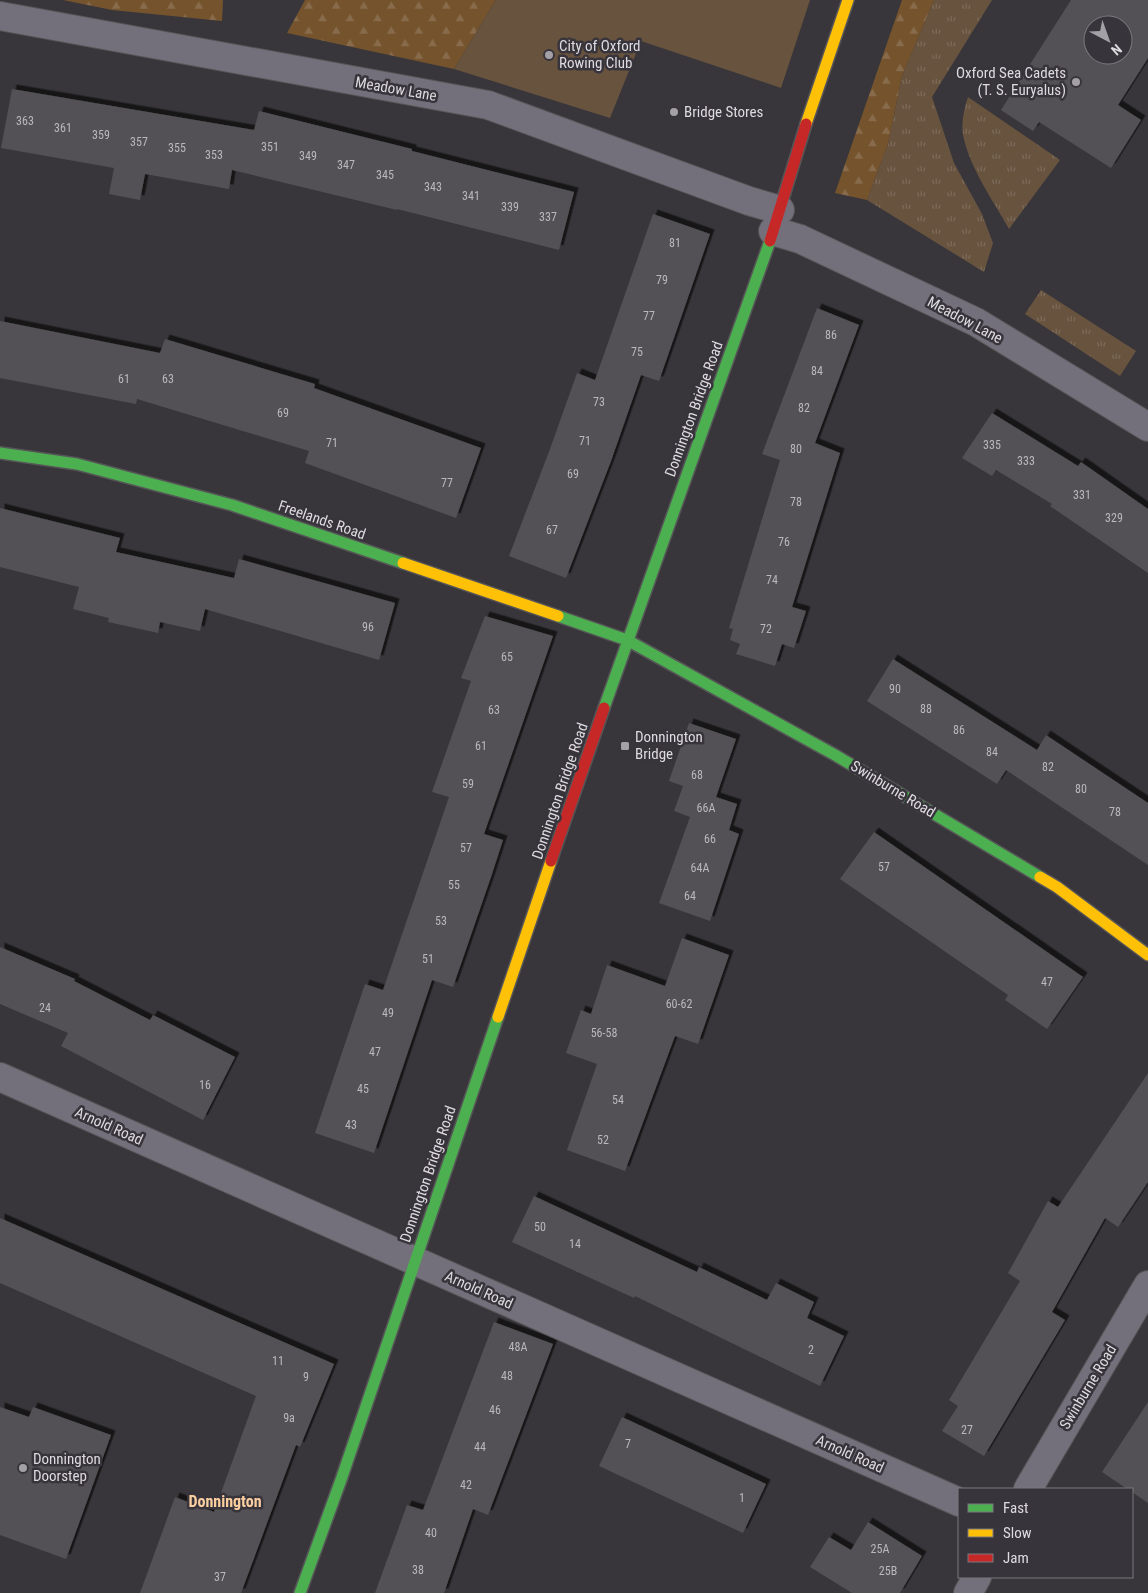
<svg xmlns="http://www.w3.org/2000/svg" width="1148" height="1593" font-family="'Roboto Condensed',sans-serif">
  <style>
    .grass { fill: url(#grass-tufts) }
    .forest { fill: url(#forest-firs) }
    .pitch { fill: #68533f }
    .building { fill: #525154; fill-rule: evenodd; filter: url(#shadow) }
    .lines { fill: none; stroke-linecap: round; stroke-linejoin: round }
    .street-casing { stroke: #565557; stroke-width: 30 }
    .fast-casing { stroke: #565557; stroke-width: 14 }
    .slow-casing { stroke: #565557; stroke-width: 14 }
    .jam-casing { stroke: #565557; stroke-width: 14 }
    .street { stroke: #74707b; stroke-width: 28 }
    .fast { stroke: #4caf50; stroke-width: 11 }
    .slow { stroke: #ffc107; stroke-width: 11 }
    .jam { stroke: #c62828; stroke-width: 11 }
    .poi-dot { fill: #a4a1a6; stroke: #38343c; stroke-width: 2 }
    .labels { text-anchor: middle; stroke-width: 5; stroke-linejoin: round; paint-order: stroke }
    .number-label { font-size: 12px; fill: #bbb8bd }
    .poi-label { font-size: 15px; fill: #dedbe0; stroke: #38343c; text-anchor: start }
    .street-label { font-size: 15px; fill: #dedbe0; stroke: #38343c }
    .neighbourhood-label { font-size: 16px; font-weight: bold; fill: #fbcf9f; stroke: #38343c }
  </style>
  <defs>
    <pattern id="grass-tufts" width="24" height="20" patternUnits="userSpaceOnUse" patternTransform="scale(1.25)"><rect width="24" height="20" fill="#68533f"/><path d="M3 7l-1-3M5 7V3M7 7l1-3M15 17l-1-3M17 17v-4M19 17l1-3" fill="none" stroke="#7d6b5a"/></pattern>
    <pattern id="forest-firs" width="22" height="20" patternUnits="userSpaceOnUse" patternTransform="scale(1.25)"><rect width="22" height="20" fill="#74532d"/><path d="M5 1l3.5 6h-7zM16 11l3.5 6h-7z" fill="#876b4b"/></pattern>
    <filter id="shadow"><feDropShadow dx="4.5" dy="-4.5" stdDeviation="0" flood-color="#0009"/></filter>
  </defs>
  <rect width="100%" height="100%" fill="#38363a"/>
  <!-- grass -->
  <path class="grass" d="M934,0H992L932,97L954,163L982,214L993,243L984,272L867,200L888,144L902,76Z
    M968,97L1060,160L1009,229C993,200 970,169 963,135C961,122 964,109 968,97Z
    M1041,290L1136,351L1120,376L1025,314Z"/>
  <!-- forest -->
  <path class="forest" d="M63,0H223L222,21L112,10Z
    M305,0H496L454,69L287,33Z
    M902,0H934L902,76L888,144L867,200L835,193Z"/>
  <!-- pitch -->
  <path class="pitch" d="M496,0H810L781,88L641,41L610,118L454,69Z"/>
  <!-- building -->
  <path class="building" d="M1071,0H1148V58L1118,105L1141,120L1111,168L1039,122L1033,131L1001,110ZM1093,25H1123V55H1093Z
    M12,89L254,130L259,111L412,149V151L574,192L559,250L397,209V210L232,170L229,189L145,174L140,200L109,194L114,168L1,148Z
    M653,214L710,234L659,381L641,375L611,461L566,578L509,556L550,449L577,373L595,380Z
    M817,308L859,325L815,443L840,453L792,607L806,611L794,648L782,644L775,666L736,654L740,644L730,640L733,629L729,628L780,460L762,454Z
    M0,321L160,353L165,339L315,384L314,388L481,448L456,518L305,463L309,451L137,399L136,404L0,378Z
    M992,413L1078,466L1081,462L1148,509V573L1050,506L1052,504L996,470L992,476L962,458Z
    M0,508L120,538L116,552L234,578L239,559L395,603L379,660L205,609L200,631L160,622L158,633L108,622L109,618L73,609L79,587L0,567Z
    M485,616L553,636L484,834L503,840L491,877L453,987L432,980L374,1153L315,1133L365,984L383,990L449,797L432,792L471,681L461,678Z
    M893,659L1037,750L1046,735L1148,803V865L1006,770L997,784L867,701Z
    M689,723L736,739L716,797L737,804L729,830L739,834L710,921L659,903L690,817L674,811L683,786L669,781Z
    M874,832L1083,977L1047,1029L1005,1000L1008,995L840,879Z
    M682,938L729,955L698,1044L675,1036L625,1171L567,1150L597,1064L566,1053L581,1010L591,1014L607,965L665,986Z
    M0,947L75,979L74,981L150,1020L153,1015L235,1057L203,1120L61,1046L68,1033L0,1004Z
    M1148,1073V1182L1118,1227L1105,1218L1052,1312L1065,1320L984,1456L942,1431L958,1406L949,1400L1020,1281L1008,1273L1048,1201L1058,1207Z
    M534,1196L697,1272L699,1267L767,1300L776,1283L814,1302L807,1318L844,1336L820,1386L635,1296L634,1298L512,1242Z
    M0,1218L334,1364L300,1447L296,1445L241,1593H140L175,1497L214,1512L256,1396L0,1283Z
    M494,1322L553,1344L488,1515L473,1509L444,1593H375L407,1505L423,1510Z
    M1148,1402V1503L1132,1492V1489H1127L1102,1472Z
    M0,1407L29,1417L33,1407L111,1435L66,1559L0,1535Z
    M622,1417L766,1484L743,1533L599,1466Z
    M868,1522L922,1556L900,1593H852L810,1567L829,1537L851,1550Z"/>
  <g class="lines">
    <defs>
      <path id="street" d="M0,16L488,105L749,201L780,210
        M773,231L800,239L976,322L1148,427
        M0,1077L959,1502
        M1028,1489L1148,1285
        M968,1593L977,1577"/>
      <path id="fast" d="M0,453L77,464L232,505L403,563
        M558,616L627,640L835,755L1040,877
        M604,708L770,241
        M300,1593L342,1477L498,1017"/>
      <path id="slow" d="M806,124L848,0
        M403,563L558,616
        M1040,877L1057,887L1148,955
        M498,1017L551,861"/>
      <path id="jam" d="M770,241L806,124
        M551,861L604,708"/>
    </defs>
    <!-- street casing -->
    <use href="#street" class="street-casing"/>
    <!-- fast casing -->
    <use href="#fast" class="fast-casing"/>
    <!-- slow casing -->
    <use href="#slow" class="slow-casing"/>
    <!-- jam casing -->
    <use href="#jam" class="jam-casing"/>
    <!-- street -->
    <use href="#street" class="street"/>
    <!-- fast -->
    <use href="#fast" class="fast"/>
    <!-- slow -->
    <use href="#slow" class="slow"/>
    <!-- jam -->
    <use href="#jam" class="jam"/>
  </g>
  <!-- markers -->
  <g class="poi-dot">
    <circle cx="549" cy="55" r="5"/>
    <circle cx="1076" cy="82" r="5"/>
    <circle cx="674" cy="112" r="5"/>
    <rect x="620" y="741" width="10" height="10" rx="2.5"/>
    <circle cx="23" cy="1468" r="5"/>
  </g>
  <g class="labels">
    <!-- number labels -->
    <g class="number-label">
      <text x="25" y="125">363</text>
      <text x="63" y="132">361</text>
      <text x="101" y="139">359</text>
      <text x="139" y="146">357</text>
      <text x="270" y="151">351</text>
      <text x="177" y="152">355</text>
      <text x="214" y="159">353</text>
      <text x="308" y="160">349</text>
      <text x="346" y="169">347</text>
      <text x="385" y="179">345</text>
      <text x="433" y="191">343</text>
      <text x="471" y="200">341</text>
      <text x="510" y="211">339</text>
      <text x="548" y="221">337</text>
      <text x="675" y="247">81</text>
      <text x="662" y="284">79</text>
      <text x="649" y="320">77</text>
      <text x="831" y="339">86</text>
      <text x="637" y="356">75</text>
      <text x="817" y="375">84</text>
      <text x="124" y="383">61</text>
      <text x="168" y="383">63</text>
      <text x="599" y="406">73</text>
      <text x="804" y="412">82</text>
      <text x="283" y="417">69</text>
      <text x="585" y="445">71</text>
      <text x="332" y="447">71</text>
      <text x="992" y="449">335</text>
      <text x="796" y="453">80</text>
      <text x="1026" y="465">333</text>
      <text x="573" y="478">69</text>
      <text x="447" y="487">77</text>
      <text x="1082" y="499">331</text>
      <text x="796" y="506">78</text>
      <text x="1114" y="522">329</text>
      <text x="552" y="534">67</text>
      <text x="784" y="546">76</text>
      <text x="772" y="584">74</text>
      <text x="368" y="631">96</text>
      <text x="766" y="633">72</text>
      <text x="507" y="661">65</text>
      <text x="895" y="693">90</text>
      <text x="926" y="713">88</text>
      <text x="494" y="714">63</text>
      <text x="959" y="734">86</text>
      <text x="481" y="750">61</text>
      <text x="992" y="756">84</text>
      <text x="1048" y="771">82</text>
      <text x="697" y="779">68</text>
      <text x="468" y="788">59</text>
      <text x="1081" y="793">80</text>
      <text x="706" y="812">66A</text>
      <text x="1115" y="816">78</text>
      <text x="710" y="843">66</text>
      <text x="466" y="852">57</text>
      <text x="884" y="871">57</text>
      <text x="700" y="872">64A</text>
      <text x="454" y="889">55</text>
      <text x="690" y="900">64</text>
      <text x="441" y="925">53</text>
      <text x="428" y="963">51</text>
      <text x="1047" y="986">47</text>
      <text x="679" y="1008">60-62</text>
      <text x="45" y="1012">24</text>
      <text x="388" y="1017">49</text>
      <text x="604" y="1037">56-58</text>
      <text x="375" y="1056">47</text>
      <text x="205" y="1089">16</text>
      <text x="363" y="1093">45</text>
      <text x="618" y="1104">54</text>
      <text x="351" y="1129">43</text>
      <text x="603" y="1144">52</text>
      <text x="540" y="1231">50</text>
      <text x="575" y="1248">14</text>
      <text x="518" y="1351">48A</text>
      <text x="811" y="1354">2</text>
      <text x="278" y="1365">11</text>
      <text x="507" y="1380">48</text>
      <text x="306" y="1381">9</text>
      <text x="495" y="1414">46</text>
      <text x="289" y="1422">9a</text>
      <text x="967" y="1434">27</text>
      <text x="628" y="1448">7</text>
      <text x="480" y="1451">44</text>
      <text x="466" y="1489">42</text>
      <text x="742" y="1502">1</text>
      <text x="431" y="1537">40</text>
      <text x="880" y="1553">25A</text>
      <text x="418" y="1574">38</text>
      <text x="888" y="1575">25B</text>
      <text x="220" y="1581">37</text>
    </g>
    <!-- poi labels -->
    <g class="poi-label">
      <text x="559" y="51">City of Oxford<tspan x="559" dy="17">Rowing Club</tspan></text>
      <text x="1066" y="78" text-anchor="end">Oxford Sea Cadets<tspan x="1066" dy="17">(T. S. Euryalus)</tspan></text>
      <text x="684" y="117">Bridge Stores</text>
      <text x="635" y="742">Donnington<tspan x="635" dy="17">Bridge</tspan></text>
      <text x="33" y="1464">Donnington<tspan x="33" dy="17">Doorstep</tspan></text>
    </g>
    <!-- street labels -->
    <g class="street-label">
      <text transform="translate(396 89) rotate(10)" y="5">Meadow Lane</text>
      <text transform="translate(965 320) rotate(28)" y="5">Meadow Lane</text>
      <text transform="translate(694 409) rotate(-70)" y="5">Donnington Bridge Road</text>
      <text transform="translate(322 520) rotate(19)" y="5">Freelands Road</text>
      <text transform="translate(893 789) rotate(31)" y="5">Swinburne Road</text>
      <text transform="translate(560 791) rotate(-71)" y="5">Donnington Bridge Road</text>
      <text transform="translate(109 1126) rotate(24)" y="5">Arnold Road</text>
      <text transform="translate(428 1174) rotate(-71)" y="5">Donnington Bridge Road</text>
      <text transform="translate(479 1290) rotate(24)" y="5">Arnold Road</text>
      <text transform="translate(1088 1387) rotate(-59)" y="5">Swinburne Road</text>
      <text transform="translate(850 1454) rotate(24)" y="5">Arnold Road</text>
    </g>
    <!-- neighbourhood labels -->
    <g class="neighbourhood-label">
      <text x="225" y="1507">Donnington</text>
    </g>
  </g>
  <!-- legend -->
  <rect x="958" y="1488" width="175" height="90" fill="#38343c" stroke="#7a777e"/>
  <rect x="968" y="1504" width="25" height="8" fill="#4caf50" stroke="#7a777e"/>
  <text x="1003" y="1513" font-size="15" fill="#dedbe0">Fast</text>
  <rect x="968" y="1529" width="25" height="8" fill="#ffc107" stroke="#7a777e"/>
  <text x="1003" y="1538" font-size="15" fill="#dedbe0">Slow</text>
  <rect x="968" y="1554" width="25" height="8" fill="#c62828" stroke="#7a777e"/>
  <text x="1003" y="1563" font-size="15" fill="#dedbe0">Jam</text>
  <!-- north arrow -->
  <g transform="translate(1108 40) rotate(139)"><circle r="24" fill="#38343c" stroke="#7a777e"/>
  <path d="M0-4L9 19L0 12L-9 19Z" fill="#a4a1a6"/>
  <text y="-8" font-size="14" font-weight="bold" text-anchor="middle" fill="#dedbe0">N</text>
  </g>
</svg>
